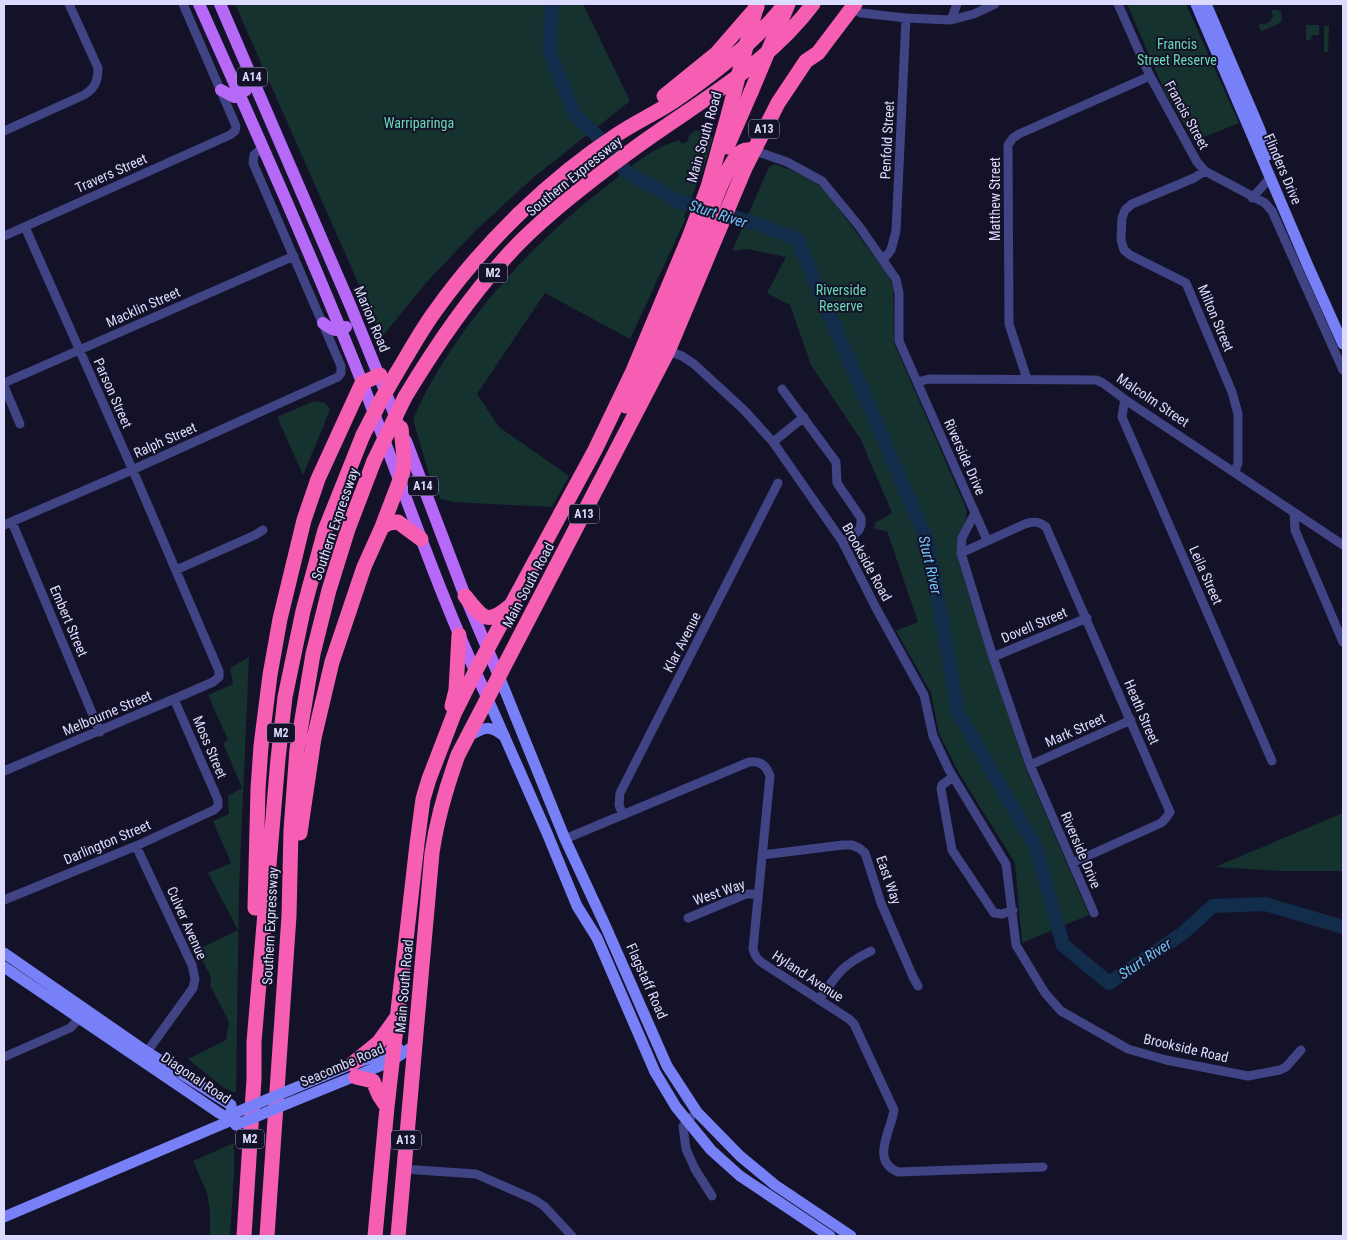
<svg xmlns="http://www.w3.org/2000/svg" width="1347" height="1240" font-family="'Roboto Condensed',sans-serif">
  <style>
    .green { fill: #15322e }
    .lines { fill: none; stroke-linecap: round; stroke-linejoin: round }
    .river { stroke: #122d4b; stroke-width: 14 }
    .street { stroke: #404384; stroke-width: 9 }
    .secondary { stroke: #7880f7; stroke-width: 11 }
    .primary { stroke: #b569f6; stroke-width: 12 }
    .highway { stroke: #f55eb3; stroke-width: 15 }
    .secondary-bridge { stroke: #7880f7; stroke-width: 11 }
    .highway-bridge { stroke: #f55eb3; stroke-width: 15 }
    .labels { text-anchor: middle; stroke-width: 4; stroke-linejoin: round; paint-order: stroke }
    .shield { fill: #141228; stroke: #a09fbd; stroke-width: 1 }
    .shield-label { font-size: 12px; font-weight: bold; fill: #dcdbfd }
    .park-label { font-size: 14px; fill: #6ad9b4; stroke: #141228 }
    .street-label { font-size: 14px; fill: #dcdbfd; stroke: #141228 }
    .water-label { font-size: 15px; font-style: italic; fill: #70c3f6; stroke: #141228 }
  </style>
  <rect width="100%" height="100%" fill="#141228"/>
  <!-- green -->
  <path class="green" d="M235,4H583L630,101L534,177L476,230L425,284L382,337Z
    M1127,4H1186L1239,123L1194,141L1165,92Z
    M1271,10H1278L1281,12L1282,20L1278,24L1262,31L1259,28L1260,23L1263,24L1269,23L1273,16Z
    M1306,25H1319V35H1312L1311,40H1306Z
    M1324,26H1329L1328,52H1324Z
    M696,130L713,137L704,166L684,217L686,218L630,339L545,293L477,394L499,427L569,476L552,507L453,502L441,499L431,481L413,419C419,406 425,393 432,381C476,304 539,238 609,184C633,166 649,149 679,140L682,144L688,141L689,135Z
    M775,164C793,171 810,177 825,190L888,275L893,285L894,343L966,508C970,528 954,535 958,559L1025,766L1089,915L1022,943L1015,863L959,773L939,734L931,693L896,631L918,622L887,531L874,529L875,523L892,513L861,440L811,365L790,305L767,293L786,257L747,249L732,251L769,167Z
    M314,401L325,403L330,410L303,475L277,417Z
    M249,657L239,889L236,1093L224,1088L188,1059L226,1040L229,1022L210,985L211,977L197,950L238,930L208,873L231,863L213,821L229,814L228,796L242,788L223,743L228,740L208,695L233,684L230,668Z
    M1343,813V871H1281L1215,867Z
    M234,1143V1175L230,1236H210V1212L207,1193L193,1161Z"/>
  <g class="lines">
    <!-- river -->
    <path class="river" d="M551,4L550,53L575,115L611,149L625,171L678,201L754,223L797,239L928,543L958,712L1036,847L1063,945L1109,983L1182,934L1213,906L1265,904L1343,927"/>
    <!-- street -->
    <path class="street" d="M1118,4L1150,76L1197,162L1205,171L1265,203L1272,211L1343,370
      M852,8L861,13L906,18L951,20L974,14L995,4
      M951,20L957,4
      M4,131L84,95C95,88 98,81 98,68L69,4
      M753,150L787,162L822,181L859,226L896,279L899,293V341L975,513L962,538L961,553L993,657L1030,765L1094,913
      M1205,171L1194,178L1132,204L1125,210L1122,218L1121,240L1124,250L1130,255L1186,283L1232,392L1238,414V463L1235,471
      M1252,198L1271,177
      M4,236L230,135L235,131L236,126L183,4
      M883,260L891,250L896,231L906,18
      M668,351L682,356L694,364L744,410L773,442L842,541L876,608L924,695L933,736L949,770L1006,864L1016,945L1045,993L1061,1011L1128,1049L1166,1060L1248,1076L1280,1070L1286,1067L1301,1050
      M1027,379L1009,324L1008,145L1013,138L1019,134L1150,76
      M917,382L929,379L1096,380L1103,383L1127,401L1343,545
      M4,383L294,256
      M4,386L20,424
      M782,389L836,462L837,483L861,518V525L859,530L854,535L842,541
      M1127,401L1124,404L1122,417L1272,761
      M773,442L804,417
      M975,513L987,540
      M1294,513L1295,530L1343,642
      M12,522L100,732
      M4,525L132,470L338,377L341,373V366L253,163L254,155L263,147
      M961,553L1025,524C1033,521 1039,521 1046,527L1170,812L1166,818L1161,823L1072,863
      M176,570L255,535L263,530
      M993,657L1087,618
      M1030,765L1131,720
      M4,771L174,699L213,682L219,677V671L134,473L25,227
      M953,777L942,785L941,789L952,850L994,913L1002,914L1013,910
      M623,815L619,805L620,793L778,483
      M565,839L749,762C761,761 766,765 770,776L753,949C755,957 758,960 764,964L849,1019L854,1024L894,1110C891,1131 870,1161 898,1172L1043,1167
      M136,846L192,965L195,979L193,988L144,1056
      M762,855L843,845H852L859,848L865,853L881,903L913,977L918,986
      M4,900L136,846L214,810L218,806V800L174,699
      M688,918L746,894H758
      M819,1000C837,974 842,965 871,951
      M4,1057L70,1028L84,1014
      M691,1117L683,1126L686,1149L695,1169L712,1196
      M403,1169L476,1174L533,1199L544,1206L572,1236"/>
    <!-- secondary -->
    <path class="secondary" d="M1196,4L1308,266L1343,344
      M1206,4L1260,130L1268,155
      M499,676L565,839L605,925L667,1066L697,1112L740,1156L775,1185L851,1236
      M487,697L547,833L577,906L597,938L655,1072L676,1107L711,1150L740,1176L830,1236
      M467,737C484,728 488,723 505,737
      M4,953L147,1052L231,1105L232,1120
      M4,967L219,1113L232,1120L236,1125
      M290,1090L352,1064L399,1049
      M289,1103L380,1066L393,1060L415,1045
      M4,1217L232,1120L235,1116"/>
    <!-- primary -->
    <path class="primary" d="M199,4C255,129 311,254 362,382C403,487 439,595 487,697
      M220,4L351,307L398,423
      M221,90L234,97L246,90
      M323,323C330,329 338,334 346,327
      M406,441L465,596L499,676"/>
    <!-- highway -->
    <path class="highway" d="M664,96L717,53L757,7
      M727,147L751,92
      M396,374C409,353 421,330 436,310C483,244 550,178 618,134C636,122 656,113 674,101C712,75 757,41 785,4
      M405,397C438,342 475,288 520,242C553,209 591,180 628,153C692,105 764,69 813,4
      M626,406C661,352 681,289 704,229C712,208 724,172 737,156C741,150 746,149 753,150
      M382,527L389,523L398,522L421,539
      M465,596C483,618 486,626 510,606
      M452,706L456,690L459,635
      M300,833L314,738L332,662L364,567L382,527L403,472L404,457L401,428
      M255,908L258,789L261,746L270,675L280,619L304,520L318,479L362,383L380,375
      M352,1064L379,1042L397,1017
      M356,1077L373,1081L379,1095L387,1107
      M244,1236L254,1079V1042L278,759L285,697L303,611L325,530L363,435
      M267,1236L289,916L291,830L297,749L313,654L329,590L348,529L374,461
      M375,1236L387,1107L417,844L423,799L429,779L454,714L475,672L595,450L633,371L690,235L708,187L729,112
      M398,1236L432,853C437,819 446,788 458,755L668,351L745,168L778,103L806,61L818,53L855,4"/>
    <!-- secondary-bridge -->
    <path class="secondary-bridge" d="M237,1112L290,1090
      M236,1125L289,1103"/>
    <!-- highway-bridge -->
    <path class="highway-bridge" d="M751,92L788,4
      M729,112L757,4
      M363,435L381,400L396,374
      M374,461L405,397"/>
  </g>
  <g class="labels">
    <!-- shield labels -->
    <g class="shield">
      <rect x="237" y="67.5" width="30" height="19" rx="4"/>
      <rect x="749" y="119.5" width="30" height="19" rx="4"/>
      <rect x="479" y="263.5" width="28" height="19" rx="4"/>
      <rect x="408" y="476.5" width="30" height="19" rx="4"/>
      <rect x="569" y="504.5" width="30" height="19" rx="4"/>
      <rect x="267" y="723.5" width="28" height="19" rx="4"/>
      <rect x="236" y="1129.5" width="28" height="19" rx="4"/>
      <rect x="391" y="1130.5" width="30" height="19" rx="4"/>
    </g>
    <g class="shield-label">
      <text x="252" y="81">A14</text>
      <text x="764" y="133">A13</text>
      <text x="493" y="277">M2</text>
      <text x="423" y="490">A14</text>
      <text x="584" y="518">A13</text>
      <text x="281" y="737">M2</text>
      <text x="250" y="1143">M2</text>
      <text x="406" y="1144">A13</text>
    </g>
    <!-- park labels -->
    <g class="park-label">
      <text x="1177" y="49">Francis<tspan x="1177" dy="16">Street Reserve</tspan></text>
      <text x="419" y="128">Warriparinga</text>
      <text x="841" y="295">Riverside<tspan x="841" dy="16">Reserve</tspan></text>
    </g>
    <!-- street labels -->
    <g class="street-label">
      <text transform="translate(1187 115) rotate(61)" y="5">Francis Street</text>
      <text transform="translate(704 137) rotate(-74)" y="5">Main South Road</text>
      <text transform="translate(887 140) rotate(-87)" y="5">Penfold Street</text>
      <text transform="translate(1283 169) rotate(67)" y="5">Flinders Drive</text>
      <text transform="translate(111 173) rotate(-24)" y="5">Travers Street</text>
      <text transform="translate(574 176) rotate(-39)" y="5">Southern Expressway</text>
      <text transform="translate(995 199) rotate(-90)" y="5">Matthew Street</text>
      <text transform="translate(143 307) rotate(-24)" y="5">Macklin Street</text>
      <text transform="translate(1216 318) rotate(67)" y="5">Milton Street</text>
      <text transform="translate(372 319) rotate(67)" y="5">Marion Road</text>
      <text transform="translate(113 393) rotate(66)" y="5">Parson Street</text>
      <text transform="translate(1153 400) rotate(34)" y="5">Malcolm Street</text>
      <text transform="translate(165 440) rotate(-24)" y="5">Ralph Street</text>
      <text transform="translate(965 457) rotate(66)" y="5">Riverside Drive</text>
      <text transform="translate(335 524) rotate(-71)" y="5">Southern Expressway</text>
      <text transform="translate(867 562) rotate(61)" y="5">Brookside Road</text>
      <text transform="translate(1206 575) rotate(66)" y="5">Leila Street</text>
      <text transform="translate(528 585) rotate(-62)" y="5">Main South Road</text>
      <text transform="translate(69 621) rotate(67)" y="5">Embert Street</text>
      <text transform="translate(1034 625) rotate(-23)" y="5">Dovell Street</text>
      <text transform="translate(682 642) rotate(-63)" y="5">Klar Avenue</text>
      <text transform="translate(1142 712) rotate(67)" y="5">Heath Street</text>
      <text transform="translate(107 713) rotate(-23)" y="5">Melbourne Street</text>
      <text transform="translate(1075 730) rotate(-24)" y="5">Mark Street</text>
      <text transform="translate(210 747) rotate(67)" y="5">Moss Street</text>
      <text transform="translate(107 842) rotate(-23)" y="5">Darlington Street</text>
      <text transform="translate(1081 850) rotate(67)" y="5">Riverside Drive</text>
      <text transform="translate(889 880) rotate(71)" y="5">East Way</text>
      <text transform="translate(719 892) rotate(-19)" y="5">West Way</text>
      <text transform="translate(187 923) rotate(66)" y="5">Culver Avenue</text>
      <text transform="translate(270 926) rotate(-87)" y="5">Southern Expressway</text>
      <text transform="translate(808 976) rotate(33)" y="5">Hyland Avenue</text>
      <text transform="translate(647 981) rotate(66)" y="5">Flagstaff Road</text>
      <text transform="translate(404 986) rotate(-85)" y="5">Main South Road</text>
      <text transform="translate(1186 1048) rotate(13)" y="5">Brookside Road</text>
      <text transform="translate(342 1065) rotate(-23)" y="5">Seacombe Road</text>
      <text transform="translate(196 1078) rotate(34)" y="5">Diagonal Road</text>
    </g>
    <!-- water labels -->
    <g class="water-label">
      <text transform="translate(718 214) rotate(18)" y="5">Sturt River</text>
      <text transform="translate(930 565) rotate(77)" y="5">Sturt River</text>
      <text transform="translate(1145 959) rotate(-34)" y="5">Sturt River</text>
    </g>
  </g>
  <!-- border -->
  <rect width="1347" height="1240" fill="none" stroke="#dcdbfd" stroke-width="10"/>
</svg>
